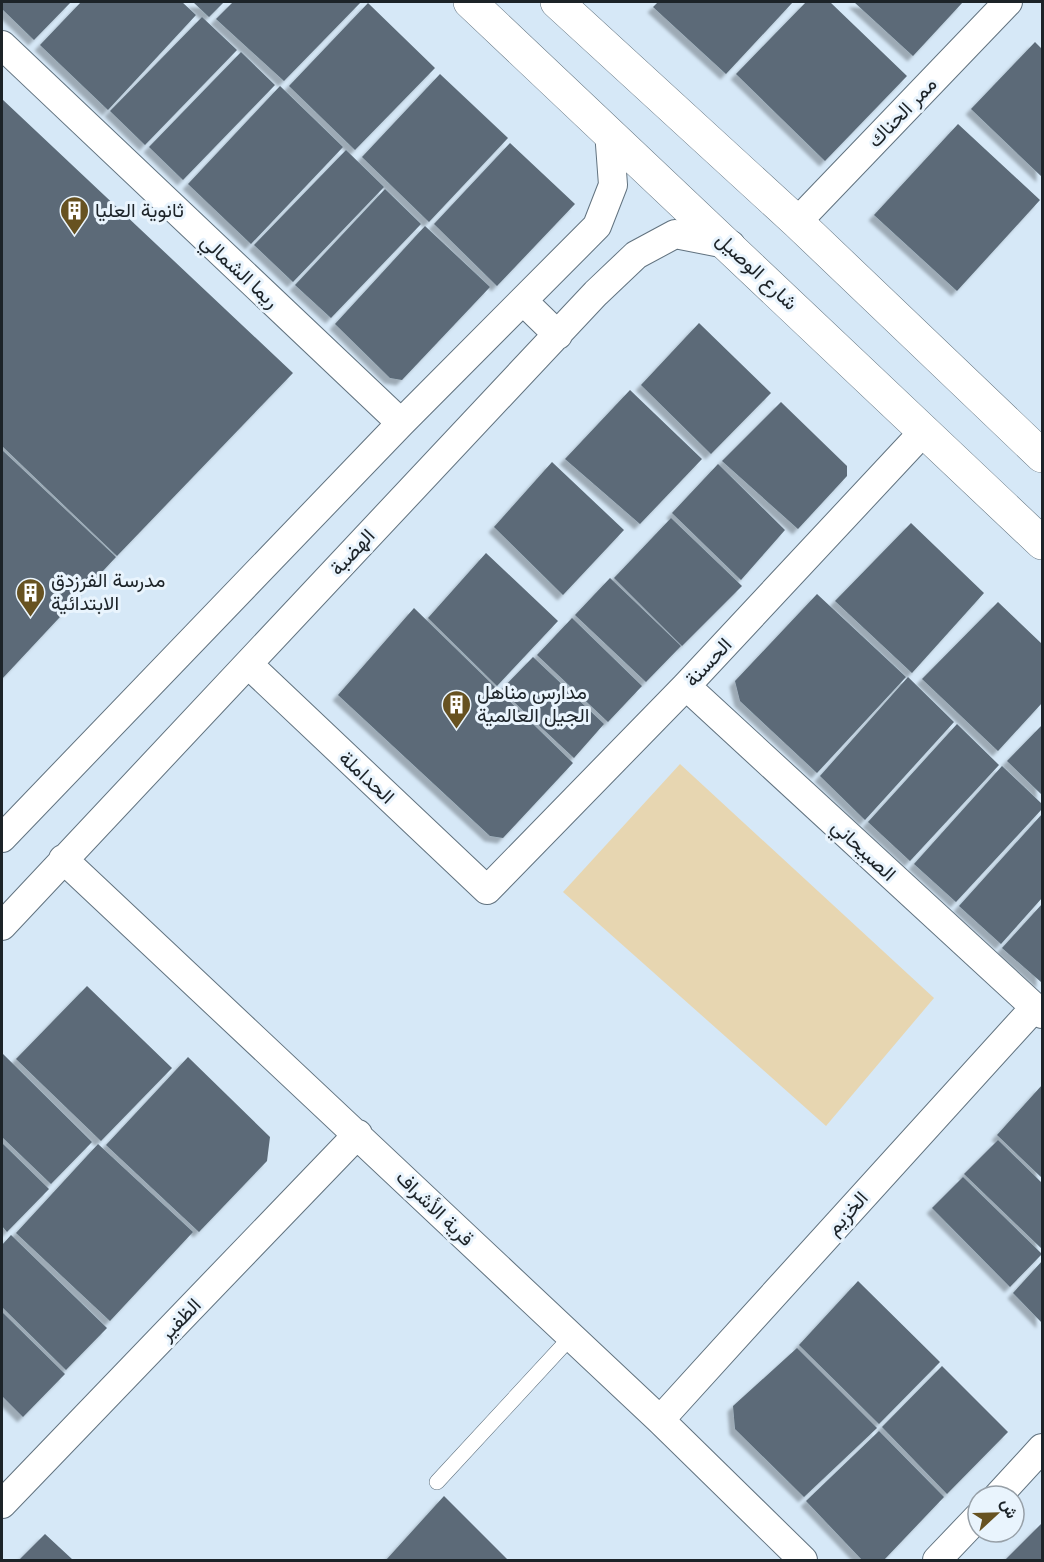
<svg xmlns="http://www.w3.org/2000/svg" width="1044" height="1562" font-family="'Space Grotesk',Vazirmatn,sans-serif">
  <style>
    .green { fill: #e7d6b1 }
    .building { fill: #5b6b78; filter: url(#shadow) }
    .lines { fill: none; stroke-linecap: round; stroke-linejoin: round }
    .lane-casing { stroke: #61727f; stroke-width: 16 }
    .street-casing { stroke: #61727f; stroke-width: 30 }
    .secondary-casing { stroke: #61727f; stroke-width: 34 }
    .lane { stroke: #fff; stroke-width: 15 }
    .street { stroke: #fff; stroke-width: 28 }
    .secondary { stroke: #fff; stroke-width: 33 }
    .labels { text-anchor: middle; stroke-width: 6; stroke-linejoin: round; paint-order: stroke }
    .street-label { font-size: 20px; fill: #1c2328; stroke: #e9f4fd }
    .poi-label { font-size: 20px; fill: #1c2328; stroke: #e9f4fd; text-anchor: start }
  </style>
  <defs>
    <filter id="shadow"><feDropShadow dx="-5.5" dy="5.5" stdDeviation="1.5" flood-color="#0004"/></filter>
  </defs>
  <rect width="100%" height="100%" fill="#d6e8f7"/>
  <!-- green -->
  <path class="green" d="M680,764L934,998L826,1126L563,892Z"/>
  <!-- building -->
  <path class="building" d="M2,2H71L34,40L2,9Z
    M81,2H182L196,15L108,110L40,45Z
    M193,2H224L209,17Z
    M233,2H361L284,81L216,19Z
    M658,2H793L726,74L653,7Z
    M806,2H830L907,76L825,161L736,74Z
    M854,2H963L913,56Z
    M368,3L435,68L355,150L289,86Z
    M202,17L237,50L145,145L110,111Z
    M1035,42L1042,49V177L971,109Z
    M241,52L275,85L183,180L149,147Z
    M440,74L508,138L429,222L362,157Z
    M280,86L343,147L251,244L188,184Z
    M2,99L293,373L117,556L2,446Z
    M958,124L1040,200L957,291L874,215Z
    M510,143L575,204L497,286L434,224Z
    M346,150L384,187L293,282L254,245Z
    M385,189L421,224L331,318L295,285Z
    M425,226L490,287L402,380L390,378L335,324Z
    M699,323L771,393L711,454L641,385Z
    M630,390L702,459L640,524L565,459Z
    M781,402L847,466V476L798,529L722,461Z
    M2,450L116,557L2,679Z
    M552,462L624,530L563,595L494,527Z
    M718,464L785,530L741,580L672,513Z
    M671,518L742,586L682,646L614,578Z
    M911,523L984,593L912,673L835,601Z
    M486,553L558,621L497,686L428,618Z
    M610,578L681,646L646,682L575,615Z
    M817,594L906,677L817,773L740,701L735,681Z
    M998,602L1042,644V703L998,751L922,679Z
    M414,608L573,763L503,838L490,836L338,695Z
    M572,618L642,686L608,722L537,655Z
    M533,657L604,724L574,758L501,690Z
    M908,677L954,722L865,820L820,776Z
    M957,724L999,765L910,861L868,822Z
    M1042,725V795L1007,761Z
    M1002,766L1042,804V809L956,902L914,864Z
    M1042,814V898L1001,944L959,906Z
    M1042,904V981L1041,982L1002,948Z
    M87,986L172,1068L101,1141L16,1059Z
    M2,1053L92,1142L51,1184L2,1137Z
    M188,1057L270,1137L267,1161L199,1232L106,1145Z
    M1042,1085V1178L997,1135Z
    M998,1140L1042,1183V1249L964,1174Z
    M2,1143L49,1189L7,1232L2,1226Z
    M98,1144L193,1232L110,1321L16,1233Z
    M963,1177L1042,1254L1010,1287L932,1208Z
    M11,1235L107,1328L66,1370L2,1307V1245Z
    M1042,1261V1323L1013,1293Z
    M858,1281L940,1362L879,1424L799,1345Z
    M2,1312L65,1374L23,1417L2,1396Z
    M797,1348L877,1428L804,1497L735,1429L733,1406Z
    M942,1366L1008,1432L947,1494L882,1427Z
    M879,1431L944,1497L884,1560H862L806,1501Z
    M444,1496L508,1560H386Z
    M1042,1523V1560H1005Z
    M45,1534L73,1560H19Z"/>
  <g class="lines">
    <defs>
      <path id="lane" d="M437,1482L570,1338"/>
      <path id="street" d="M2,45L401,423
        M797,222L1008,2
        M523,301L558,335
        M248,664L487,890L686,686L925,430
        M686,686L1042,1014
        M2,838L401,423L597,226L613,185L609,131
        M63,859L660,1420L803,1560
        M2,926L596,293L636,255L675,234L731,245
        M660,1420L1035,1007
        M998,1496L1042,1448
        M2,1504L358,1134
        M937,1560L978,1517"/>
      <path id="secondary" d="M470,2L1042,543
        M557,2L797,222L1042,456"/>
    </defs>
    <!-- lane casing -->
    <use href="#lane" class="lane-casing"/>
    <!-- street casing -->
    <use href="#street" class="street-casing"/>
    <!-- secondary casing -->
    <use href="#secondary" class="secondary-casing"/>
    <!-- lane -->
    <use href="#lane" class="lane"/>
    <!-- street -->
    <use href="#street" class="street"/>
    <!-- secondary -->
    <use href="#secondary" class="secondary"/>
  </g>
  <!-- icons -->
  <defs>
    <symbol id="building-pin" viewBox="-11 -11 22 30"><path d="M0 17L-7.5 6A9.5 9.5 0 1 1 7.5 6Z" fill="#675221" stroke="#e9f4fd"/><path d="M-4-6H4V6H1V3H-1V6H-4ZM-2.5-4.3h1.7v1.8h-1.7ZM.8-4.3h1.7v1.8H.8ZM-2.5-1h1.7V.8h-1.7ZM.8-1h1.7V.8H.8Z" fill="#fff"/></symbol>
  </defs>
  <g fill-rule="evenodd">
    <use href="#building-pin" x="58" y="194" width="33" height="45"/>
    <use href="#building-pin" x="14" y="576" width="33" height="45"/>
    <use href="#building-pin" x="440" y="688" width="33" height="45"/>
  </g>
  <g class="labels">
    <!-- street labels -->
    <g class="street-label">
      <text transform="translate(902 112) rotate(-46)" y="7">ممر الحناك</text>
      <text transform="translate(240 271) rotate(43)" y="7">ريما الشمالي</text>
      <text transform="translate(757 271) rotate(43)" y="7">شارع الوصيل</text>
      <text transform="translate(352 552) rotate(-47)" y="7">الهضبة</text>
      <text transform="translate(708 662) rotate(-47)" y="7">الحسنة</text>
      <text transform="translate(367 777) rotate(43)" y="7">الحداملة</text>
      <text transform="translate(864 850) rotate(43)" y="7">الصبيحاني</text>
      <text transform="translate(435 1208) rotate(44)" y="7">قرية الأشراف</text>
      <text transform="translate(847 1213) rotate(-48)" y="7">الخزيم</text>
      <text transform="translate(180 1319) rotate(-46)" y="7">الظفير</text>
    </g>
    <!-- poi labels -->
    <g class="poi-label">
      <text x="95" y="217">ثانوية العليا</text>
      <text x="51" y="587">مدرسة الفرزدق<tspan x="51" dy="23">الابتدائية</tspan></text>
      <text x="477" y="699">مدارس مناهل<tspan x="477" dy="23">الجيل العالمية</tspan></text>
    </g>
  </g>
  <!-- border -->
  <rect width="1044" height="1562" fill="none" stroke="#1c2328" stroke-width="6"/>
  <!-- north arrow -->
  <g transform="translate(996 1514) rotate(68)"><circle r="28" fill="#e9f4fd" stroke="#97a0a8" stroke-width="1.5"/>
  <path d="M0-4.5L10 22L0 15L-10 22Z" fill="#675221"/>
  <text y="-9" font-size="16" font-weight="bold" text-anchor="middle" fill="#1c2328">ش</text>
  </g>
</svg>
